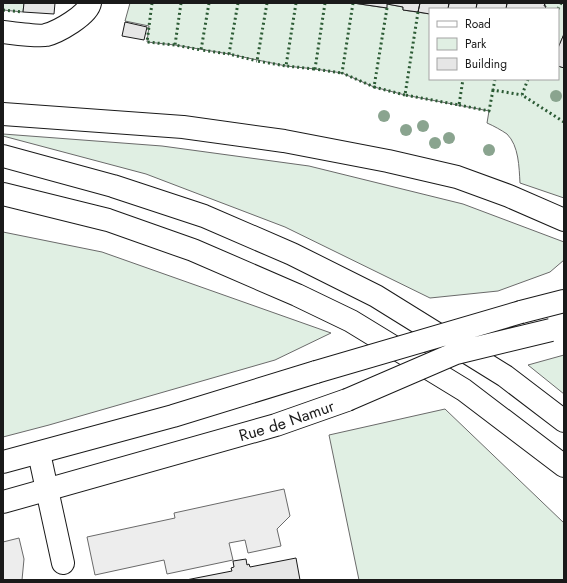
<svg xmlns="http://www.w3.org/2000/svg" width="567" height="583" font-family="Jost,sans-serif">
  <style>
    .green { fill: #e0efe3; stroke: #6a6a6a }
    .parking { fill: #ededed; stroke: #6a6a6a }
    .building { fill: #e6e6e6; stroke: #1a1a1a }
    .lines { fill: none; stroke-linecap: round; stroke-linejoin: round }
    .minor-casing { stroke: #1a1a1a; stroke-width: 24 }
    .major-casing { stroke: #1a1a1a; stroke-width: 24 }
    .highway-casing { stroke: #1a1a1a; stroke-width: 24 }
    .minor { stroke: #fff; stroke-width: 22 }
    .major { stroke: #fff; stroke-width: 22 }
    .highway { stroke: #fff; stroke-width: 22 }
    .major-bridge-casing { stroke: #1a1a1a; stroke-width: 24; stroke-linecap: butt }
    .major-bridge { stroke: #fff; stroke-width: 22 }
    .hedge { stroke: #2b5a34; stroke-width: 3; stroke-dasharray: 2 3; stroke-linecap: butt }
    .tree { fill: #8aa48f }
    .labels { text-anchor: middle; stroke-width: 3; stroke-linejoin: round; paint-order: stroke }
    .street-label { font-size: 16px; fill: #1a1a1a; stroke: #fff }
  </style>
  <rect width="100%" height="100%" fill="#fff"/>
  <!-- green -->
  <path class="green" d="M3,3H24L23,12L3,10Z
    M130,3H353L386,8L387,4L403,7V10L430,14V79H558V66L564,68V198L520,183C519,167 519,146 507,134C501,130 494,126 487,123L489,111L405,95L374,87L342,73L315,69L286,66L229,54L175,45L147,42L149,26L125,21Z
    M545,3H561L564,4V34L558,48V9H545Z
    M3,134L162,146L309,166L463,204L564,242V260L550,272L498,291L430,298L285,227L146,174L3,136Z
    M3,232L102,252L331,333L275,360L49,425L3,437Z
    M564,355V394L528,365Z
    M445,409L564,523V580H359L329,435Z"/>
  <!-- parking -->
  <path class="parking" d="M284,489L290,516L277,529L281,546L248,553L245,540L229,543L233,560L167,574L164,560L95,575L87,537L175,518L174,513Z
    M19,538L24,559L22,580H3V542Z"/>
  <!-- building -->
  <path class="building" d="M24,3H55L54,14L23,12Z
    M353,3H387V8Z
    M387,3H420L418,12L403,10V7L387,4Z
    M420,3H449L448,9H430V14L418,12Z
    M449,3H477L476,9H448Z
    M477,3H507L506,9H476Z
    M507,3H545L544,6H546L545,9H506Z
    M125,22L147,27L144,40L122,36Z
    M564,34V68L558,66V48Z
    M296,558L300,580H186L232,571L231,568L234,567L233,561L246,559L247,565L249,564L250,567Z"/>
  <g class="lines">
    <defs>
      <path id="minor" d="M3,32C12,33 39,37 46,35C58,32 88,15 90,3
        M39,453L63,563"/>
      <g id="major">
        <path d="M521,312L564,301"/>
        <path d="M3,462L173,416L316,372"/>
        <path id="s1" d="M3,502L276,425L347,400"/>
      </g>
      <path id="highway" d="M3,114L183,127L284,141L388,161L457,177L509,196L564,220
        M3,156L113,186L204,216L292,254L376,296L505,376L564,421
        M3,194L108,220L193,250L297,295L351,321L464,390L564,466"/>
    </defs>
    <!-- minor casing -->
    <use href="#minor" class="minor-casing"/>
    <!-- major casing -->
    <use href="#major" class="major-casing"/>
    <!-- highway casing -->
    <use href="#highway" class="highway-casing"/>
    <!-- minor -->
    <use href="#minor" class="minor"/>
    <!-- major -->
    <use href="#major" class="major"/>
    <!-- highway -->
    <use href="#highway" class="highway"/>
    <defs>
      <path id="major-bridge" d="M316,372L521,312
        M347,400L456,353L551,330"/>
    </defs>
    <!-- major-bridge casing -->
    <use href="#major-bridge" class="major-bridge-casing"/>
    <!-- major-bridge -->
    <use href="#major-bridge" class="major-bridge"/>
    <!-- hedge -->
    <path class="hedge" d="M152,3L147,42L175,45
      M181,3L175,45L201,50
      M209,3L201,50L229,54
      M238,3L229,54L257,61
      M267,3L257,61L286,66
      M296,3L286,66L315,69
      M325,3L315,69L342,73
      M353,3L342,73L374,87
      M387,8L374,87L405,95
      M558,9L561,3
      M3,10L23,12
      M418,12L405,95L459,105L463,79
      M495,79L493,90L522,95
      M528,79L522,95L564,122
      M459,105L489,111L493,90"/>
  </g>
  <!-- trees -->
  <g class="tree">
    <circle cx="556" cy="96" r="6"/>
    <circle cx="384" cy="116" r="6"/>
    <circle cx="423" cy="126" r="6"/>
    <circle cx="406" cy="130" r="6"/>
    <circle cx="449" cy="138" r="6"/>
    <circle cx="435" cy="143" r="6"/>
    <circle cx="489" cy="150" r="6"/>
  </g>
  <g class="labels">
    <!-- street labels -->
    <g class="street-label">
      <text dy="6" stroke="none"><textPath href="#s1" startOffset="295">Rue de Namur</textPath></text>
    </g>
  </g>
  <!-- border -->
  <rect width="567" height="583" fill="none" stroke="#1a1a1a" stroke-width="8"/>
  <!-- legend -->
  <rect x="429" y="8" width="130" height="72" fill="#ffffff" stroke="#a3a3a3"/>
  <rect x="437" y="21" width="20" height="6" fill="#ffffff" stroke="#a3a3a3"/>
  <text x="465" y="28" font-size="12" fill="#1a1a1a">Road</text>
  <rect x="437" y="38" width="20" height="12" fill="#e0efe3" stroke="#a3a3a3"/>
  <text x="465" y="48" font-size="12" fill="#1a1a1a">Park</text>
  <rect x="437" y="58" width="20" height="12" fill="#e6e6e6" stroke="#a3a3a3"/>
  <text x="465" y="68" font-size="12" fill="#1a1a1a">Building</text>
</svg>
